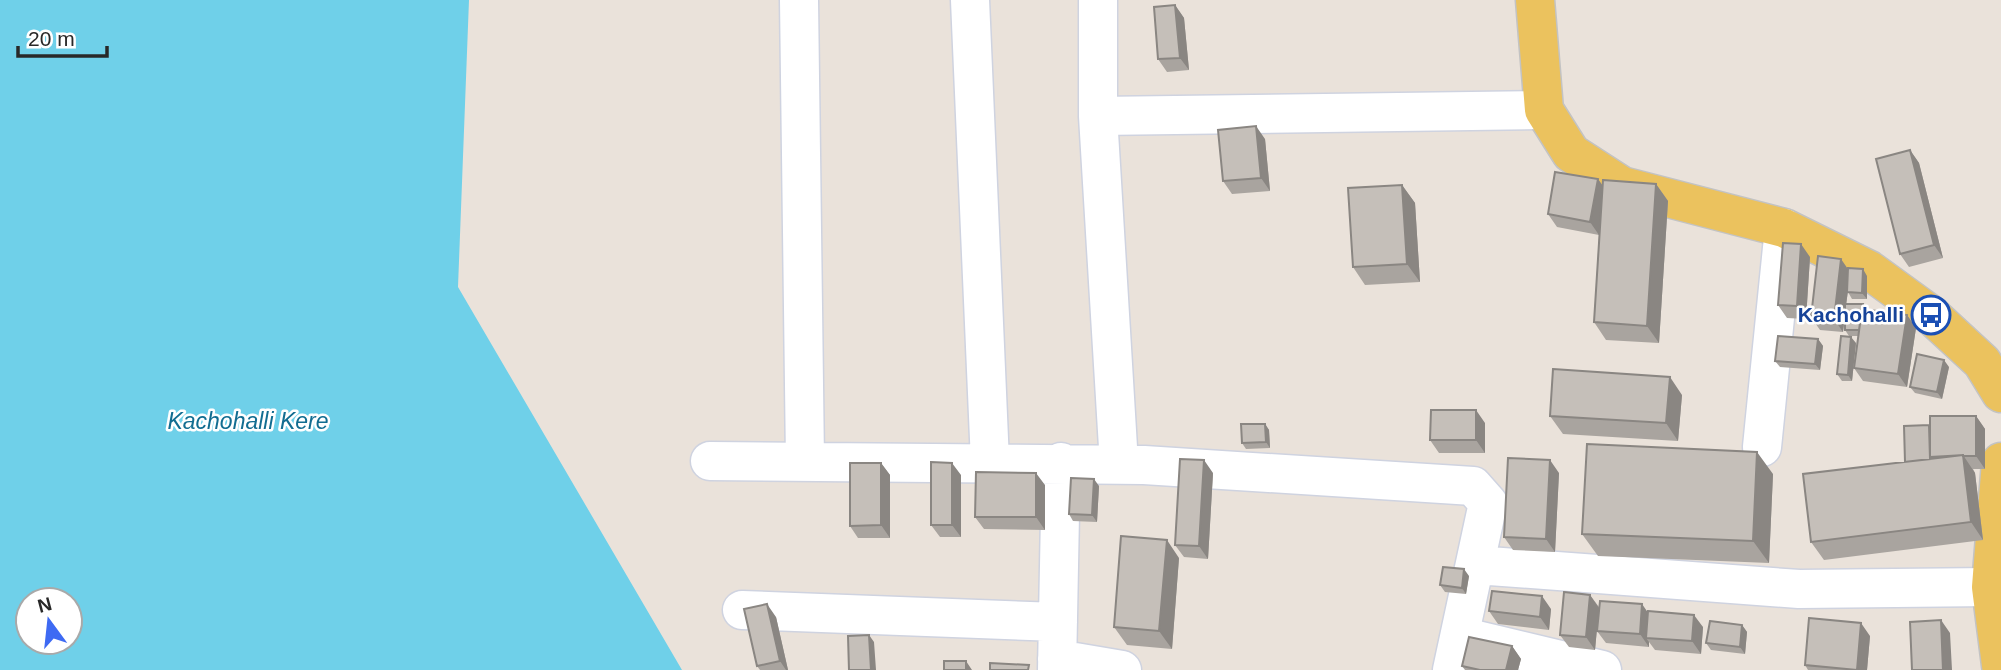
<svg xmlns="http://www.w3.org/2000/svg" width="2001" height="670" font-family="Helvetica,sans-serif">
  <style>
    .water { fill: #6fd0e9; fill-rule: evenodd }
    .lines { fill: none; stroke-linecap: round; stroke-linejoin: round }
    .minor-casing { stroke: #cfd3e0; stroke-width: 41 }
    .major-casing { stroke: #c3c3c3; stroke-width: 41 }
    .minor { stroke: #fff; stroke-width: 38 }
    .major { stroke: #ebc25e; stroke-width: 38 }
    .wall { fill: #a9a49f }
    .shaded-wall { fill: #8a8682 }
    .building { fill: #c5bfb9; stroke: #8a8682; stroke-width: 2 }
    .labels { text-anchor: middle; stroke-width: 5; stroke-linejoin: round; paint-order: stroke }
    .transit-label { font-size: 21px; font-weight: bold; fill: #164399; stroke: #fff; text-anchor: end }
    .water-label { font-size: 23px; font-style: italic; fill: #126d91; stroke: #fff }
  </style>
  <rect width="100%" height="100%" fill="#eae2da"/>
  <!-- water -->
  <path class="water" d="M0,0H469L458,287L682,670H0ZM28,600H70V642H28Z"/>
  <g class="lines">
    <defs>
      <path id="minor" d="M799,0L805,461
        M970,0L990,462
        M1098,0V116
        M1762,447L1784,228
        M710,461L1144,465L1473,486L1488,503L1452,670
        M1119,464L1098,116L1544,110
        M1476,565L1799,589L1991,587
        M742,610L1058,622
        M1464,637L1602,670
        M1057,659L1122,670
        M1057,670L1061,462"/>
      <path id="major" d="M1535,0L1544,110L1571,153L1622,186L1784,228L1869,270L1931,315L1982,362L2001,393
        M2001,462L1991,587L2001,665"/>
    </defs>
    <!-- minor casing -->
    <use href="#minor" class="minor-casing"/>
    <!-- major casing -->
    <use href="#major" class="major-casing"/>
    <!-- minor -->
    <use href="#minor" class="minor"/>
    <!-- major -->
    <use href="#major" class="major"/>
  </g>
  <!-- wall -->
  <path class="wall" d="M1175,5L1184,18L1189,70L1167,72L1158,59Z
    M1265,139L1270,191L1232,194L1223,181Z
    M1910,150L1919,163L1943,258L1909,267L1900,254Z
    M1598,179L1602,185L1656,184L1668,201L1659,343L1606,340L1594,322L1599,235L1557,227L1548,214Z
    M1402,185L1415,203L1420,282L1365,285L1353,267Z
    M1810,257L1806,319L1787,318L1778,305Z
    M1867,276V299H1852L1848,292L1846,304L1867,310L1907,315L1916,328L1907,387L1863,381L1854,368L1858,336H1849L1845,330V318L1843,332L1820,330L1811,317Z
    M1818,339L1823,346L1820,370L1780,367L1775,361Z
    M1856,343L1852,381H1842L1837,374Z
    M1949,367L1942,399L1915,393L1910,387Z
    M1682,395L1678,441L1563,434L1550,416Z
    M1976,416L1985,429V469H1973L1975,473L1983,540L1824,560L1811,542L1905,462L1930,426Z
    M1485,423V453H1439L1430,440Z
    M1265,424L1269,430L1270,448L1246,449L1242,443Z
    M881,463L890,475V538H858L850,526Z
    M1213,473L1208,559L1184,557L1175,545Z
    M1559,473L1555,552L1513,550L1504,537Z
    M1773,474L1769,563L1598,556L1582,534Z
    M961,475V537H940L931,525Z
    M1045,485V530L984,529L975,517Z
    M1099,486L1097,522L1073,521L1069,514Z
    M1179,558L1172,649L1127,645L1114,627Z
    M1469,576L1466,594L1445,592L1440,585Z
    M1590,595L1599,607L1648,613L1703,627L1701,654L1655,650L1649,642V647L1606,643L1597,631L1598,616L1595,650L1569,647L1560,635Z
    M1551,609L1549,630L1498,624L1489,611Z
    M776,617L788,670H760L757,666Z
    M1742,625L1747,632L1745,654L1711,650L1706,643Z
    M1870,636L1867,670H1808L1805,665Z
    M1512,646L1521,659L1518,670H1465L1462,666Z"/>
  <!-- shaded-wall -->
  <path class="shaded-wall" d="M1175,5L1184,18L1189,70L1180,58Z
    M1256,126L1265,139L1270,191L1261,178Z
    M1910,150L1919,163L1943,258L1934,245Z
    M1598,179L1607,192L1599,235L1590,222Z
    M1656,184L1668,201L1659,343L1647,326Z
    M1402,185L1415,203L1420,282L1407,264Z
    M1801,244L1810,257L1806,319L1797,306Z
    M1841,259L1850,272L1843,332L1834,319Z
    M1863,269L1867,276V299L1862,293Z
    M1907,315L1916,328L1907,387L1898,374Z
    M1851,337L1856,343L1852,381L1848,375Z
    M1818,339L1823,346L1820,370L1815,364Z
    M1944,360L1949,367L1942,399L1937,392Z
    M1670,377L1682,395L1678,441L1666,423Z
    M1476,410L1485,423V453L1476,440Z
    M1976,416L1985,429V469L1976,456Z
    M1265,424L1269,430L1270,448L1266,442Z
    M1757,452L1773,474L1769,563L1753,541Z
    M1963,455L1975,473L1983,540L1971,522Z
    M1204,460L1213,473L1208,559L1199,546Z
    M1550,460L1559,473L1555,552L1546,539Z
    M881,463L890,475V538L881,525Z
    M952,463L961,475V537L952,525Z
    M1036,473L1045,485V530L1036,517Z
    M1094,479L1099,486L1097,522L1092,515Z
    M1167,540L1179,558L1172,649L1159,631Z
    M1464,569L1469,576L1466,594L1462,588Z
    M1590,595L1599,608L1595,650L1586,637Z
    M1542,596L1551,609L1549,630L1540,617Z
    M767,604L776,617L788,670H786L780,661Z
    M1642,604L1651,617L1646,638L1649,642V647L1640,634Z
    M1694,615L1703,627L1701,654L1692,641Z
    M1941,620L1950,633L1952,670H1943Z
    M1861,623L1870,636L1867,670H1857Z
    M1742,625L1747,632L1745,654L1740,647Z
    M869,635L874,642L876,670H871Z
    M1512,646L1521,659L1518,670H1506Z
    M966,661L972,670H966Z"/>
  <!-- building -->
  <path class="building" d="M1175,5L1180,58L1158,59L1154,7Z
    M1256,126L1261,178L1223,181L1218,130Z
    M1910,150L1934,245L1900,254L1876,159Z
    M1555,172L1598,179L1590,222L1548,214Z
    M1603,180L1656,184L1647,326L1594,322Z
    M1402,185L1407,264L1353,267L1348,188Z
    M1783,243L1801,244L1797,306L1778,305Z
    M1818,256L1841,259L1834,319L1811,317Z
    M1848,268L1863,269L1862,293L1847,292Z
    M1845,304H1863L1859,330H1845Z
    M1862,309L1907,315L1898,374L1854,368Z
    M1778,336L1818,339L1815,364L1775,361Z
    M1841,336L1851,337L1848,375L1837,374Z
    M1917,354L1944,360L1937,392L1910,387Z
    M1553,369L1670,377L1666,423L1550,416Z
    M1431,410H1476V440H1430Z
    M1930,416H1976V456H1963V455L1948,456L1930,457Z
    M1241,424H1265L1266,442L1242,443Z
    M1929,425L1930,459L1905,462L1904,426Z
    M1587,444L1757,452L1753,541L1582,534Z
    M1963,455L1971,522L1811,542L1803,474Z
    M1508,458L1550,460L1546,539L1504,537Z
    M1180,459L1204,460L1199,546L1175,545Z
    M931,462L952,463V525H931Z
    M850,463H881V525L850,526Z
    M976,472L1036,473V517H975Z
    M1071,478L1094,479L1092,515L1069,514Z
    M1121,536L1167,540L1159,631L1114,627Z
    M1443,567L1464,569L1462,588L1440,585Z
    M1492,591L1542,596L1540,617L1489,611Z
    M1564,592L1590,595L1586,637L1560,635Z
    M1600,601L1642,604L1640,634L1597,631Z
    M767,604L780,661L757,666L744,609Z
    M1648,611L1694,615L1692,641L1646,638Z
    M1809,618L1861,623L1857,670L1805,665Z
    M1941,620L1943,670H1912L1910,622Z
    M1710,621L1742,625L1740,647L1706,643Z
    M869,635L871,670H849L848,636Z
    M1469,637L1512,646L1506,670H1480L1462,666Z
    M944,661H966V670H944Z
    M990,663L1029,665L1028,670H990Z"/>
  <!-- icons -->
  <defs>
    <symbol id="bus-ring" viewBox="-11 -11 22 22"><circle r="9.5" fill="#fff" stroke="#1a4fb4" stroke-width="1.5"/><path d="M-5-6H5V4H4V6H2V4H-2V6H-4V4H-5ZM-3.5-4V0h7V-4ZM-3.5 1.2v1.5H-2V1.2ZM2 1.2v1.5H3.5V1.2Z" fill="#1a4fb4"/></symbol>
  </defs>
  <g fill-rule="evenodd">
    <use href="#bus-ring" x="1909" y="293" width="44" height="44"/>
  </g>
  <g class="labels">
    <!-- transit labels -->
    <g class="transit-label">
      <text x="1904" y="322">Kachohalli</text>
    </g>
    <!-- water labels -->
    <g class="water-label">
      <text x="248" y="429">Kachohalli Kere</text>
    </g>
  </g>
  <!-- north arrow -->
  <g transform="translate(49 621) rotate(345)"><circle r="33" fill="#ffffff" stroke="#a9a9a9" stroke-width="2"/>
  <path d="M0-5L12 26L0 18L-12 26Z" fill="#3e6af3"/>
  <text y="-10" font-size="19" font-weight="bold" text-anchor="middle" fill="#282828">N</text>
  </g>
  <!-- scale -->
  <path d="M18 46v10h89v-10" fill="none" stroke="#282828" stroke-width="3.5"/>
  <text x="28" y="46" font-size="21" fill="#282828" stroke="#ffffff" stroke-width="5" paint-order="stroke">20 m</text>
</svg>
